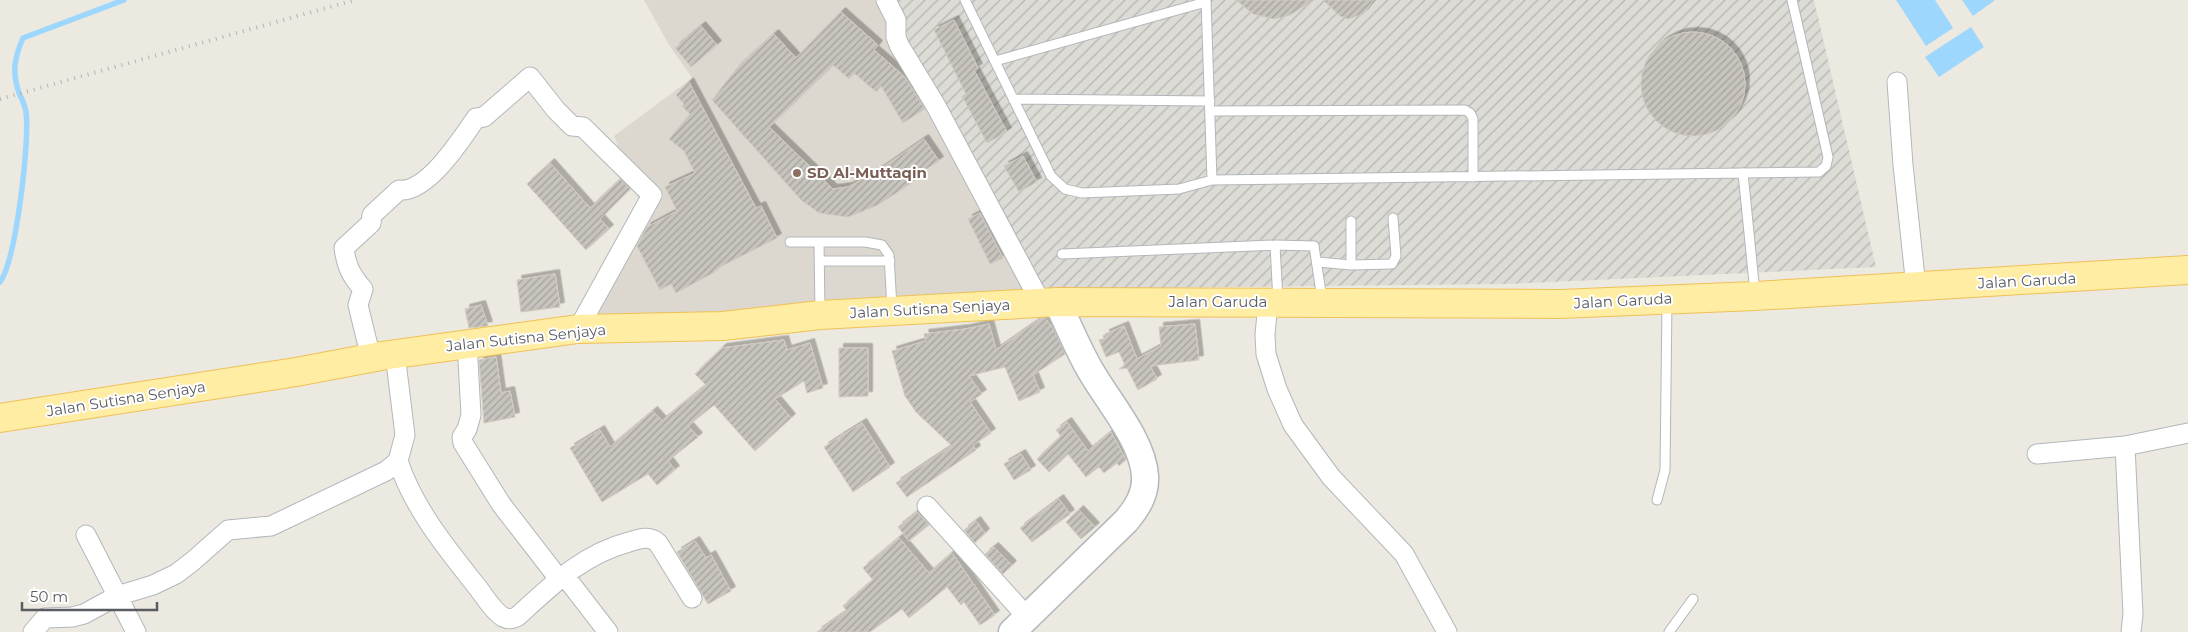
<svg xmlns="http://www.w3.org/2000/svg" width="2188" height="632" font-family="Montserrat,sans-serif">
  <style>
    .industrial { fill: url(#industrial-furrows) }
    .education { fill: #dcd8cf }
    .water { fill: #9ed7fe }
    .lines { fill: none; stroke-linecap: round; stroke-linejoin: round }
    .stream { stroke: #9ed7fe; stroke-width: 5.5 }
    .building { fill: url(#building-hatch); stroke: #d1cbbf; filter: url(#shadow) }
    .service-casing { stroke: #b3b7bb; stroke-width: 11 }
    .minor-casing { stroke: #b3b7bb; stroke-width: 21 }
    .secondary-casing { stroke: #b4b8bd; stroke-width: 29 }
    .primary-casing { stroke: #f0c056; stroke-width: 30 }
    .service { stroke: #fff; stroke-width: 9 }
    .minor { stroke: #fff; stroke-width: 19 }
    .secondary { stroke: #fff; stroke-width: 26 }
    .primary { stroke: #feeda3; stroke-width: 28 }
    .rail { stroke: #b2b3b3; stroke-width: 4; stroke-dasharray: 1 6; stroke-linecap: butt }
    .education-dot { fill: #8d6e63; stroke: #fff; stroke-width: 2 }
    .labels { text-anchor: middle; stroke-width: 4; stroke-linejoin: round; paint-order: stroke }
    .education-label { font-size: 15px; font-weight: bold; fill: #785e54; stroke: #fff; text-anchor: start }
    .street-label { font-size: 15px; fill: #595d62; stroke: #fff }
  </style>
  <defs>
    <pattern id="industrial-furrows" width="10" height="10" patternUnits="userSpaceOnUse" patternTransform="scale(1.25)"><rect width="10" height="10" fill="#dddbd5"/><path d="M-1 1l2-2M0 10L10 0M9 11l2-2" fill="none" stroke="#b6b5b0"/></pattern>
    <pattern id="building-hatch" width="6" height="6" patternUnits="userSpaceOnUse" patternTransform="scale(1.25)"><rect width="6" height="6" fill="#c7c4be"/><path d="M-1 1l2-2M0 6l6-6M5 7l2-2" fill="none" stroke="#a5a29e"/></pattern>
    <filter id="shadow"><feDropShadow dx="4.5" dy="-4.5" stdDeviation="0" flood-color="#0004"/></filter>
  </defs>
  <rect width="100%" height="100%" fill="#ece9e0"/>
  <!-- industrial -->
  <path class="industrial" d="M890,0H1814L1876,267L1509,284L1039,289L900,37Z"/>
  <!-- education -->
  <path class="education" d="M644,0H875L1032,298L589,319L643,210L614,136L692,78L669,45Z"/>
  <!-- water -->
  <path class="water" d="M1896,0H1935L1953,28L1926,46Z
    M1962,0H1995L1973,16Z
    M1971,27L1984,47L1939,77L1925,57Z"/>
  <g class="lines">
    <!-- stream -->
    <path class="stream" d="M0,282C16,261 30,140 26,112C25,106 22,99 19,93C12,72 14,59 23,38L124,0"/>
  </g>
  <!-- building -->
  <path class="building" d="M1236,0H1314L1290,15L1274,19L1253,14Z
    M1323,0H1374L1363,14L1348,19L1340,16Z
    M841,12L878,45L874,50L904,76L925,109L903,123L881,86L876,92L854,73L849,79L833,65L769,127L833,189L848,187L876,172L924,139L939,161L911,179L913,182L878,205L848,217L819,213L801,200L712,100L737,68L774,34L796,58Z
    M954,20L978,68L974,70L1007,132L987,143L962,96L966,94L934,30Z
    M701,26L717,45L691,67L675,48Z
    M1641 84a52 52 0 1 1 104 0a52 52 0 1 1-104 0Z
    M689,82L756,208L761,206L777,238L714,270L715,272L676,293L671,284L660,290L637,246L647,227L677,211L665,187L695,173L684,151L669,139L690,114L682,106L684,104L676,95Z
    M1023,156L1037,182L1019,192L1004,166Z
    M550,163L590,208L620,179L630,189L600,219L609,229L586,250L527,184Z
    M980,213L1003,258L990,264L968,219Z
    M555,274L560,307L521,312L517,280Z
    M481,305L488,326L469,328L465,309Z
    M1042,318H1045L1054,330L1065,354L1033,375L1040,392L1019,401L1005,367L969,376L982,394L970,402L991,433L973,445L976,450L907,497L896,483L952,446L916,412L905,396L892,351L926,341L924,334L966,329L989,324L996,350Z
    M1195,324L1199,360L1150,366L1157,379L1138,390L1127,368L1119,369L1125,365L1119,352L1106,357L1099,340L1106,338L1105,334L1124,326L1137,359L1161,346L1159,327Z
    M784,340L787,350L810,343L823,388L807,393L804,381L775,399L791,418L755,451L714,405L688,426L698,437L668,461L675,470L657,485L648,474L602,502L570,448L600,430L610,447L653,411L662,421L706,385L695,374L722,348Z
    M839,348H868V396L839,397Z
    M496,357L501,393L510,391L515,417L484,423L479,360Z
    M1067,422L1088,451L1111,432L1126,460L1119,466L1117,463L1104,473L1099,467L1086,477L1068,454L1049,472L1037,459L1061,436L1056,430Z
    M862,423L890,467L853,492L824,447L838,438L839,441V437Z
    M1021,454L1031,470L1014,480L1004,464Z
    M1059,499L1070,514L1032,542L1020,528Z
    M1079,510L1095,527L1081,539L1066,522Z
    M917,512L929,525L909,541L898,527Z
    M976,521L985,533L975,543L964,530Z
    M899,538L929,573L952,553L995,615L980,625L964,602L961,605L947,587L909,618L902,609L870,632H817L847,611L843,606L873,580L863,568Z
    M695,541L706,558L711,555L731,591L708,604L677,552Z
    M994,547L1012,565L1003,574L985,554Z"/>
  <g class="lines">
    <defs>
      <path id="service" d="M965,0L1051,176L1065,189L1082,193L1179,189L1212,180L1819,172L1826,166L1828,157L1792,0
        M1206,0L1212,180
        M995,61L1206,2
        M1013,99L1210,101
        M1210,111L1465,110L1470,113L1473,119V177
        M1743,173L1755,293
        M790,242H865L882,245L889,255L892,308
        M819,242L820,312
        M1275,245L1278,301
        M1062,254L1275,245L1314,246L1322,299
        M820,261H890
        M1318,262L1351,265L1392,264L1396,256L1393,218
        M1351,265V221
        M1657,500L1665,470L1667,302
        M1669,632L1693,599"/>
      <path id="minor" d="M886,0L896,20V37L899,45L936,106L1041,303
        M1897,82L1903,165L1916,287
        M1268,302L1265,335L1266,354L1277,389L1293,425L1331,477L1404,554L1447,632
        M467,343L471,415L467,429L462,437L463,443L501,504L559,579
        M371,358L358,305L363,289C351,276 346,265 344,248L371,223L372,215L399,190C427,193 461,140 476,118L484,117L530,77L556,110L572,126L583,127L652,195L578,329
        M2037,454L2125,446
        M398,461C414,509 447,549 478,588C485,597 493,611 503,617C509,620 513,619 518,616C552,585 583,554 629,542C639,539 649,535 658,543L692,598
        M927,506L1028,618
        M86,535L136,632
        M564,575L608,632
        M33,632L45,618L72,617L84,614L117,596L153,585L176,574L193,561L228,530L271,526L386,471L398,461L405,435L395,354
        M2131,632L2133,614L2125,446L2188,433"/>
      <path id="secondary" d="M1012,632L1126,521C1137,508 1146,494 1145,476C1143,440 1106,399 1089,368C1077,347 1068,324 1057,302"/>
      <path id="primary" d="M0,418L296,372L381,356L578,329L723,326L820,315L1057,302L1560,304L1755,296L2188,270"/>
    </defs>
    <!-- service casing -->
    <use href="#service" class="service-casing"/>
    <!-- minor casing -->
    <use href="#minor" class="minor-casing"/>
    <!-- secondary casing -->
    <use href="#secondary" class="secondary-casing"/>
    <!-- primary casing -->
    <use href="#primary" class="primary-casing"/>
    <!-- service -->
    <use href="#service" class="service"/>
    <!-- minor -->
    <use href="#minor" class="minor"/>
    <!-- secondary -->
    <use href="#secondary" class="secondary"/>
    <!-- primary -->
    <use href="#primary" class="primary"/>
    <!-- rail -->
    <path class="rail" d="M0,99L355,0"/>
  </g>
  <!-- markers -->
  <circle class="education-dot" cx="797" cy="173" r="5"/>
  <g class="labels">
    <!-- education labels -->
    <g class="education-label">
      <text x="807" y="178">SD Al-Muttaqin</text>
    </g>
    <!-- street labels -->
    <g class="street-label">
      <text transform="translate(2027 281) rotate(-3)" y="5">Jalan Garuda</text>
      <text transform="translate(1623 301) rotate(-3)" y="5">Jalan Garuda</text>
      <text x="1218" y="307">Jalan Garuda</text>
      <text transform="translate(930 309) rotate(-3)" y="5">Jalan Sutisna Senjaya</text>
      <text transform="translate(526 338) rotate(-6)" y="5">Jalan Sutisna Senjaya</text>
      <text transform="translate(126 399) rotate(-9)" y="5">Jalan Sutisna Senjaya</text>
    </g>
  </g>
  <!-- scale -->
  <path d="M22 602v8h135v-8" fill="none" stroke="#595d62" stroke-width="2.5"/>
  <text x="30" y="602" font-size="15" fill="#595d62" stroke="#ffffff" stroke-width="4" paint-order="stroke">50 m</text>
</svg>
